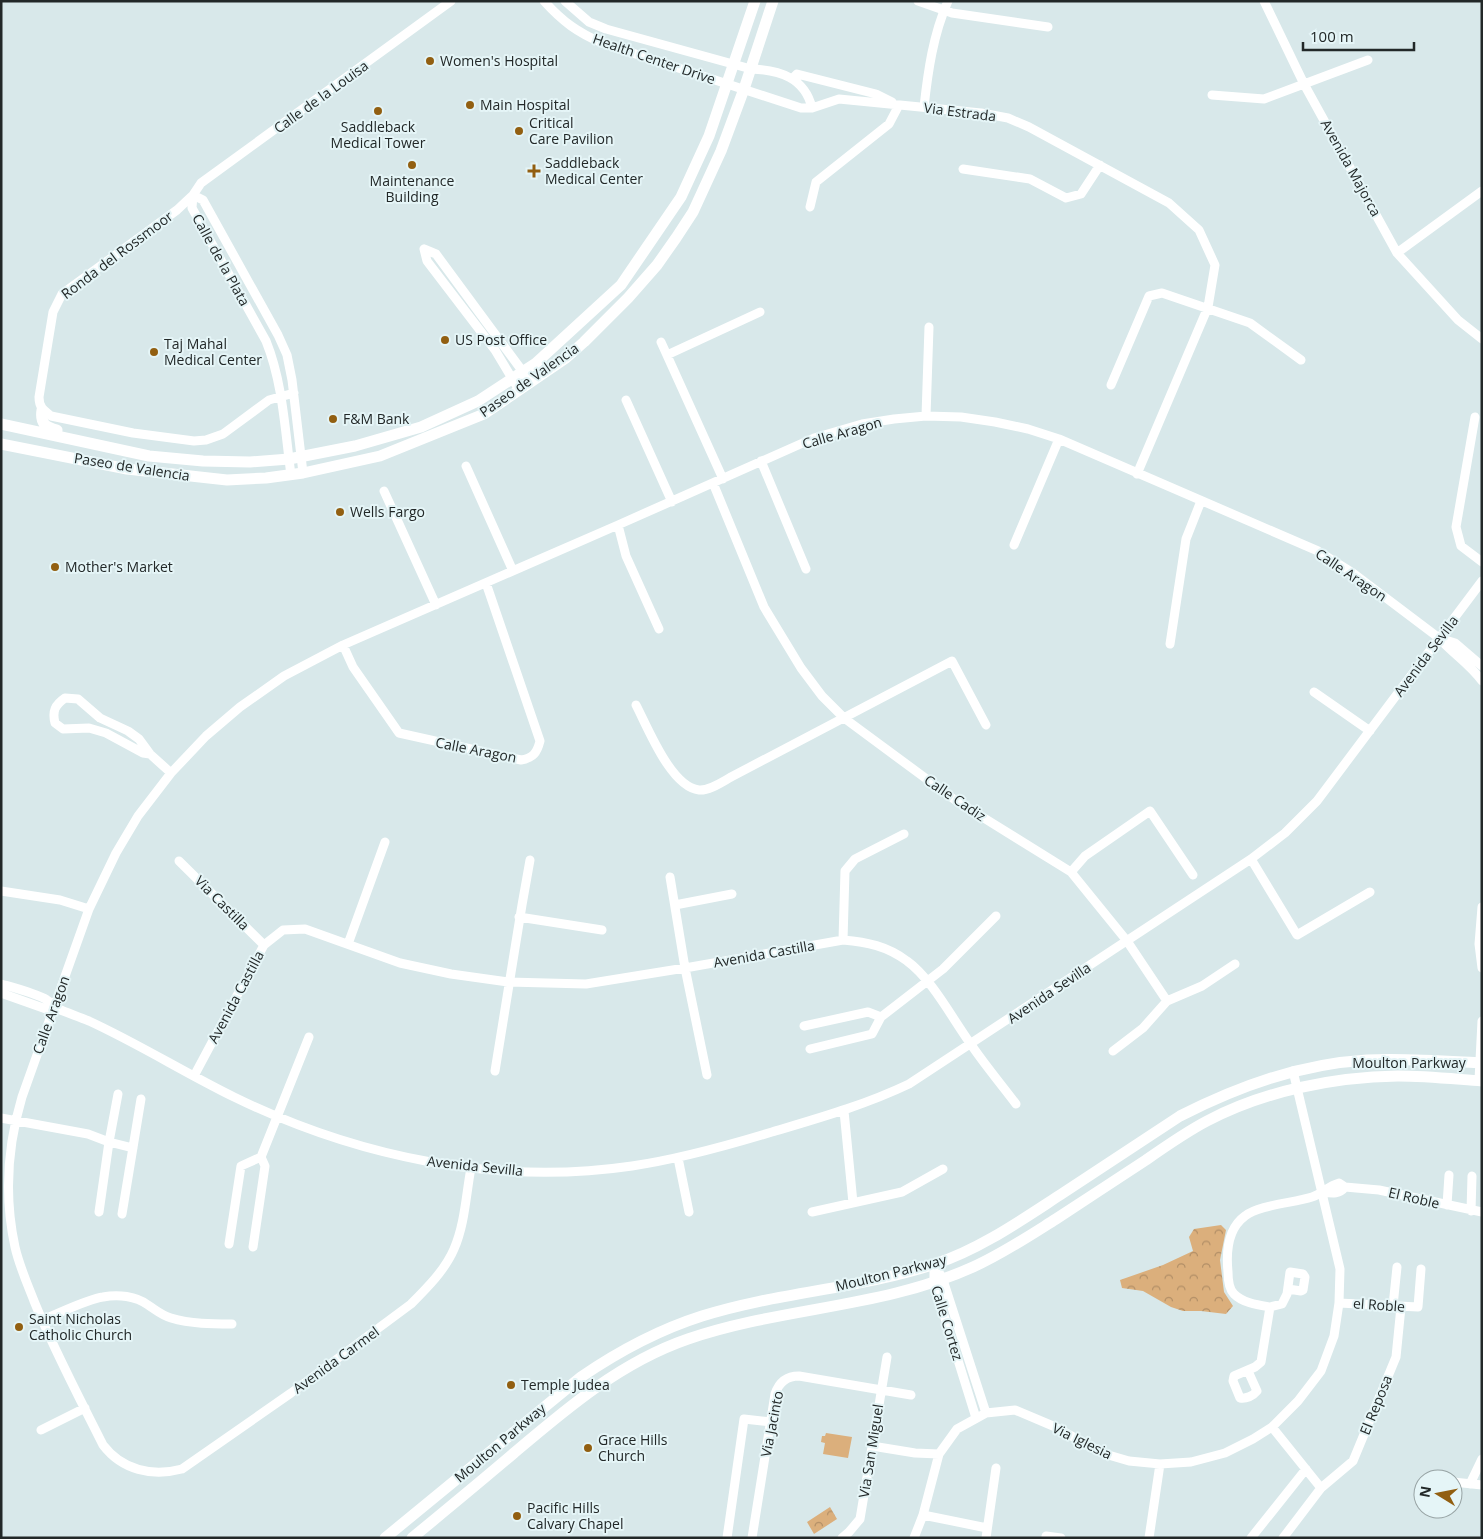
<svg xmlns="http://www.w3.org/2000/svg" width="1483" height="1539" font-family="'Open Sans',sans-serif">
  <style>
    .green { fill: #dbaf7c }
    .park { fill: url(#park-crowns) }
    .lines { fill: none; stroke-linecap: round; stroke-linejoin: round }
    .minor { stroke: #fff; stroke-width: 9 }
    .major { stroke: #fff; stroke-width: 11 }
    .poi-dot { fill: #925f11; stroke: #e5f5f7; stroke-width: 2 }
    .labels { text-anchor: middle; stroke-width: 4; stroke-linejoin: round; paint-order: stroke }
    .street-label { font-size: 14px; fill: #222828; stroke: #e5f5f7 }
    .poi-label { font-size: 14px; fill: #222828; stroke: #e5f5f7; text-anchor: start }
  </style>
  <defs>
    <pattern id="park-crowns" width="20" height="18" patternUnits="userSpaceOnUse" patternTransform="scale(1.25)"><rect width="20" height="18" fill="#dbaf7c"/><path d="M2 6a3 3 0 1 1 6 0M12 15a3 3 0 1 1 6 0" fill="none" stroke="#b18e66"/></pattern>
  </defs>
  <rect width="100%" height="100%" fill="#d8e8ea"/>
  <!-- green -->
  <path class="green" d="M826,1433L852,1437L848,1458L823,1454L825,1443L821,1442L822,1436H825Z"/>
  <!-- park -->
  <path class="park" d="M1221,1225L1226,1230L1220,1260L1224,1292L1233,1306L1226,1314L1201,1311H1183L1171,1307L1143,1291L1122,1288L1120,1280L1163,1265L1193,1251L1189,1237L1194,1229Z
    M830,1507L837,1519L814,1534L807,1522Z"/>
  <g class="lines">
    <!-- minor -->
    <path class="minor" d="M544,1C563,22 577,32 602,43L801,108H812L839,99L981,113L1008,118L1029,127L1169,203L1199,230L1215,265L1208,307L1137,474
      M565,1L589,22L606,29L751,69C780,70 805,78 812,108
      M918,1L952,13L1048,27
      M1264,1L1304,84L1397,253L1458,320L1482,339
      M793,78L797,74L876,94L892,102
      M1212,95L1264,99L1368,60
      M924,107C928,71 933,35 948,1
      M963,169L1030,179L1066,198L1081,194L1100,165
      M193,195L203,200L278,335L287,355L292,380L303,473
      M193,195L192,208L266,341C283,383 285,431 291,475
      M810,207L816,182L889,124L899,105
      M424,249L436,254L526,376
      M424,249L427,261L495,350L519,390
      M1397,253L1482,191
      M661,342L723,479
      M667,355L760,312
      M1111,385L1149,296L1162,293L1250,323L1301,360
      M294,393L269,400L223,434L206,440L194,441L133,433L51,416C43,410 39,407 39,397L53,312L62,294L177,210L193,195L201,183L451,1
      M626,400L672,502
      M926,416L929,327
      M1475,417L1456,527L1461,546L1482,562
      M761,461L806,569
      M466,466L513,571
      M713,483L764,607L801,668L822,696L844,718L955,800L1071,872L1127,941L1167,1001
      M384,491L436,605
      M618,525L626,556L659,629
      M1014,545L1059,439
      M1439,638L1455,643L1482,666
      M1170,644L1186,539L1201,501
      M343,645L353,667L399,733L521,760C533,758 537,753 540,741L486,583
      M1314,692L1370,731
      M636,705C648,728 671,787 699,790C709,791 722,782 731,777L952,661L986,725
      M150,754L143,753L106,733L89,728L63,729L55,723C52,711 55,705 65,698L78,699L100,718L128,731L139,739L150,754L171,773
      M1251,859L1297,935L1370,892
      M179,861L264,945
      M1071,872L1085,856L1150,811L1193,875
      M670,877L685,968L707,1075
      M1,891L60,900L89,909
      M675,905L732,894
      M1482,907L1479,944L1482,968
      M519,917L602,930
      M843,940L845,871L855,859L904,834
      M348,944L385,842
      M1,984C15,988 35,993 47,1000C51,1002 53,1006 58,1009C68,1013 79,1017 89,1021C139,1044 185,1073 234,1097C357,1157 496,1186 632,1166C680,1159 726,1146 772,1132C819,1118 865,1105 909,1084L1251,859L1285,833L1317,801L1482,581
      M1,993L46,1009L54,1007
      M804,1026L868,1012L881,1017
      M810,1049L872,1034L881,1017L943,969L996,916
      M1113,1051L1143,1028L1167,1001L1202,986L1235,964
      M495,1071L522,905L530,860
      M194,1076L264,945L283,930L305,929L400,963L451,974L508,982L586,984L685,968L843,940C867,942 887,946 907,961C931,978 952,1018 970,1043C984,1064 1001,1084 1016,1104
      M1479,1080L1482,1021
      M844,1111L853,1203
      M1,1118L88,1134L109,1142L133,1148
      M261,1157L309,1037
      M678,1158L689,1212
      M471,1168C466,1194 465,1224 454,1249C445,1270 427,1288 411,1304L291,1393L182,1469C152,1477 122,1470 103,1445C79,1397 54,1350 34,1301C27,1283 19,1265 15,1247C4,1196 7,1147 22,1097L89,909L116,853L138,816L171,773L206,736L240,707L284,676L343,645L618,525L814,438L862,424L894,419L926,416L961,417L995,422L1028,429L1059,439L1318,551L1353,573L1439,638C1452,653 1470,664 1482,681
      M1321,1192C1331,1193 1339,1195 1345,1187
      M1447,1205L1449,1175
      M1471,1211L1472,1176
      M99,1212L109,1142L118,1094
      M812,1212L902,1192L943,1169
      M122,1214L141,1099
      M229,1244L241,1166L261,1157
      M253,1247L265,1166L261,1157
      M934,1264V1283L976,1418
      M940,1274L943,1280L986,1413
      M1339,1303L1418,1307L1421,1269
      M1393,1306L1397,1267
      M1270,1307C1258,1305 1243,1303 1234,1294C1229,1289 1228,1279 1228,1272C1226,1252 1227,1229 1245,1216C1259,1205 1293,1203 1312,1197C1322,1194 1328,1186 1339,1183L1345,1187L1379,1190L1482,1212
      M42,1320C58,1314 87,1299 103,1297C118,1294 136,1296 148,1305C156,1310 161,1315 171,1318C191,1324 212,1324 232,1324
      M1248,1371L1257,1391C1253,1396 1246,1399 1240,1398L1233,1381L1234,1376L1255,1367L1261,1362L1270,1307L1282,1304L1287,1294L1290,1272L1303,1274L1305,1277L1303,1290L1301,1291L1288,1289
      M1272,1427L1321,1488
      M41,1430L85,1408
      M872,1446L915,1453L939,1454
      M1453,1482L1482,1485
      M1470,1484L1482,1459
      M923,1515L987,1528
      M1046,1536L1061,1538
      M727,1538L744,1419L771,1422
      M752,1538L775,1394C779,1382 787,1376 799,1376L911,1395
      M842,1538L849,1532L860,1519L887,1357
      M914,1538L923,1515L939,1454L957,1429L986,1413L1015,1410L1053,1426L1105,1454L1129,1461L1160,1464L1191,1462L1225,1453L1253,1439L1272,1427L1298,1401L1321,1371L1334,1336L1339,1303L1340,1269L1293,1071
      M986,1538L996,1468
      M1149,1538L1160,1464
      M1251,1538L1306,1469
      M1283,1538L1321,1488L1353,1461L1396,1357L1401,1307"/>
    <!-- major -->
    <path class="major" d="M42,410C40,423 45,427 57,430
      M1,424L149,456L203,461L250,462L289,459L355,446L421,427L478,401L536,363L621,285L681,197L709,136L755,1
      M1,444L127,469L227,480L266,478L303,473L380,456L484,414L566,358L584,342L628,298L657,265L676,238L693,212L721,151L744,89L773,1
      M385,1538L581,1377C619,1351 658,1330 702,1316C778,1292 859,1289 935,1264C980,1249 1020,1221 1060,1195C1100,1169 1140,1142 1180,1116C1239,1086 1300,1064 1367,1060C1405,1058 1444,1061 1482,1063
      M412,1538C446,1510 480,1482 514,1453C567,1408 621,1362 688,1339C781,1307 883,1308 973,1267C1002,1254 1029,1236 1056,1219C1086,1199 1116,1180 1146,1160C1166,1146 1186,1132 1207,1121C1264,1091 1333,1077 1398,1076C1426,1076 1454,1079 1482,1081"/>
  </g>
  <!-- markers -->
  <g class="poi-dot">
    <circle cx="430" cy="61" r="5"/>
    <circle cx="470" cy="105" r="5"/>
    <circle cx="378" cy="111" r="5"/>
    <circle cx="519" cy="131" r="5"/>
    <circle cx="412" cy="165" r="5"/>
    <path d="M531.5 163.5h5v5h5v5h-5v5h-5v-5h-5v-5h5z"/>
    <circle cx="445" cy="340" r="5"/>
    <circle cx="154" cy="352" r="5"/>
    <circle cx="333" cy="419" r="5"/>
    <circle cx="340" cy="512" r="5"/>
    <circle cx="55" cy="567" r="5"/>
    <circle cx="19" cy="1327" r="5"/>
    <circle cx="511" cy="1385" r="5"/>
    <circle cx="588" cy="1448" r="5"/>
    <circle cx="517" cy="1516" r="5"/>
  </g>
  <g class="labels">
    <!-- street labels -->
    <g class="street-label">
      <text transform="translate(654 59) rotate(19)" y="5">Health Center Drive</text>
      <text transform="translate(321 97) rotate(-36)" y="5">Calle de la Louisa</text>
      <text transform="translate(960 112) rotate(7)" y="5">Via Estrada</text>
      <text transform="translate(1351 168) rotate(61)" y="5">Avenida Majorca</text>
      <text transform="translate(117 255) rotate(-37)" y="5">Ronda del Rossmoor</text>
      <text transform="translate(221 260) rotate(61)" y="5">Calle de la Plata</text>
      <text transform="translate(529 380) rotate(-35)" y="5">Paseo de Valencia</text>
      <text transform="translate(842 433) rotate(-16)" y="5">Calle Aragon</text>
      <text transform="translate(132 467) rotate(9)" y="5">Paseo de Valencia</text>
      <text transform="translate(1351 575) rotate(34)" y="5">Calle Aragon</text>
      <text transform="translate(1426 656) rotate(-53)" y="5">Avenida Sevilla</text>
      <text transform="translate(476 750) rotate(11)" y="5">Calle Aragon</text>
      <text transform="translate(955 798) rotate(34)" y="5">Calle Cadiz</text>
      <text transform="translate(222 903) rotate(45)" y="5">Via Castilla</text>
      <text transform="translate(764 954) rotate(-10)" y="5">Avenida Castilla</text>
      <text transform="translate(1049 993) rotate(-34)" y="5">Avenida Sevilla</text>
      <text transform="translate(236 997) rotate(-62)" y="5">Avenida Castilla</text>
      <text transform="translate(51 1015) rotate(-70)" y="5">Calle Aragon</text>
      <text x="1409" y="1068">Moulton Parkway</text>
      <text transform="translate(475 1166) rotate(6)" y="5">Avenida Sevilla</text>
      <text transform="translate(1414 1198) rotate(13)" y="5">El Roble</text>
      <text transform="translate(891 1273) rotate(-14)" y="5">Moulton Parkway</text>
      <text transform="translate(1379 1305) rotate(4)" y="5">el Roble</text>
      <text transform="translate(947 1323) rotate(73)" y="5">Calle Cortez</text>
      <text transform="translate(336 1360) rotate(-36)" y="5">Avenida Carmel</text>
      <text transform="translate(1376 1405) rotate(-68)" y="5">El Reposa</text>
      <text transform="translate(772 1424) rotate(-79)" y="5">Via Jacinto</text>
      <text transform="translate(1082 1441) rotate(26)" y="5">Via Iglesia</text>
      <text transform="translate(500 1443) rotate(-40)" y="5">Moulton Parkway</text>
      <text transform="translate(871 1451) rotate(-81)" y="5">Via San Miguel</text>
    </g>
    <!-- poi labels -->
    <g class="poi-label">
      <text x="440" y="66">Women's Hospital</text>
      <text x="480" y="110">Main Hospital</text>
      <text x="529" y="128">Critical<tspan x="529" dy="16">Care Pavilion</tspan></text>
      <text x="378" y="132" text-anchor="middle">Saddleback<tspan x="378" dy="16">Medical Tower</tspan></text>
      <text x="545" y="168">Saddleback<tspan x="545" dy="16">Medical Center</tspan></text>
      <text x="412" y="186" text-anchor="middle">Maintenance<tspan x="412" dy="16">Building</tspan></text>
      <text x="455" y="345">US Post Office</text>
      <text x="164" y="349">Taj Mahal<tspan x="164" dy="16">Medical Center</tspan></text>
      <text x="343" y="424">F&amp;M Bank</text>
      <text x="350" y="517">Wells Fargo</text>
      <text x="65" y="572">Mother's Market</text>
      <text x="29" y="1324">Saint Nicholas<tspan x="29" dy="16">Catholic Church</tspan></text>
      <text x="521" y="1390">Temple Judea</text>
      <text x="598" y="1445">Grace Hills<tspan x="598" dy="16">Church</tspan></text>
      <text x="527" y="1513">Pacific Hills<tspan x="527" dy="16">Calvary Chapel</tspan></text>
    </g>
  </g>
  <!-- border -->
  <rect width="1483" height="1539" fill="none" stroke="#222828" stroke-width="5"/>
  <!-- north arrow -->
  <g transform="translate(1438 1494) rotate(280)"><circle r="24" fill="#e5f5f7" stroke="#97a3a4"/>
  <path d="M0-4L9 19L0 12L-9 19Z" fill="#925f11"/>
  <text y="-8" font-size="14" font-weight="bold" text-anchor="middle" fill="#222828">N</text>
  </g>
  <!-- scale -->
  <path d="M1303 42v8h111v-8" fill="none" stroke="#222828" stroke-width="2.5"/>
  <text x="1310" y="42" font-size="15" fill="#222828" stroke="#e5f5f7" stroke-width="4" paint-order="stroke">100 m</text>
</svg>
